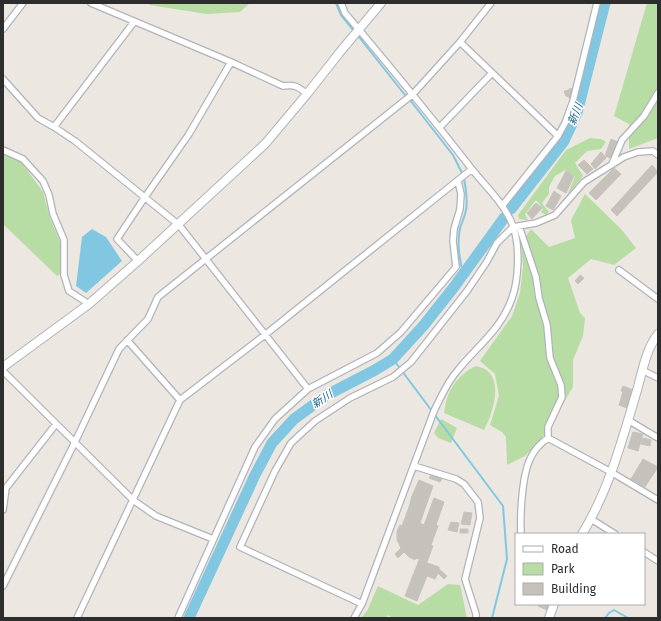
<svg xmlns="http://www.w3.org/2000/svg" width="661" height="621" font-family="'Fira Sans','Noto Sans JP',sans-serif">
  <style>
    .green { fill: #b7dca4 }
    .water { fill: #81c7e1 }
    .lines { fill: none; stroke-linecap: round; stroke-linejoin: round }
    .stream { stroke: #81c7e1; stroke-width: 2 }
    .river { stroke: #81c7e1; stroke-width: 11 }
    .building { fill: #c5c2bc; stroke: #c8c3ba }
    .street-casing { stroke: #b1b3bb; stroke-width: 8 }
    .secondary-casing { stroke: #b1b3bb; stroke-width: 10 }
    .street { stroke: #fff; stroke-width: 5.5 }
    .secondary { stroke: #fff; stroke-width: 8 }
    .labels { text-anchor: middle; stroke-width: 3; stroke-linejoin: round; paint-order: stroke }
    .water-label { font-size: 11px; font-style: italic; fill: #1e678f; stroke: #fff }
  </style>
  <rect width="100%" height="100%" fill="#ece7e1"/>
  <!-- green -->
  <path class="green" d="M150,3H250L240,12L207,14L149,5Z
    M647,3H658V83L657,87L658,89V138L629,149V124L614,116Z
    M590,138L601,139L606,142L601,149L587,151L575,163L583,176L568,194L575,176L565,170L555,176L549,187V194L542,203L549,212L546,215L541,212L543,209L536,200L525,214L528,220L519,219L518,215L566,150Z
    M3,153L21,162L43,192L50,218L61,244L60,274L57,276L3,224Z
    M585,194L622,230L636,248L614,265L591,259L568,278L580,313L585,318L583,336L573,360V387L543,437L525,456L507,465L506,437L502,432L490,425L499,396L495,374L480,361L512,316L520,293L523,267L521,244L531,229L549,247L575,238L571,220Z
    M476,366C479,367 483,368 485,369C504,381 492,415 484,430L444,413C445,407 446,399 449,393C453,383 465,370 476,366Z
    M441,419L457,428L451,443L438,438L434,433Z
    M448,584L460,585L467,618H392L388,615L386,618H361L367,611L378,586L418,605Z"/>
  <!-- water -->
  <path class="water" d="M92,229L106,237L122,261L86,293L76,286L82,237Z"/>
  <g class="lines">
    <!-- stream -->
    <path class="stream" d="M336,3L341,15L354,31
      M359,37L405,95
      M410,100L453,155L462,173
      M464,179C466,189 468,199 466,210C465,216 462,222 460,228C457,242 459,261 464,275
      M393,359L503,506L507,559L492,618
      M605,618L609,613L614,610L628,618"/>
    <!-- river -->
    <path class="river" d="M511,209L564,141L577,113L605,3
      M189,618L255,475L272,443L294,419L327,395L375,370L393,359L424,325L454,287L504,218"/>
  </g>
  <!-- building -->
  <path class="building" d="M570,88L573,89L571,98L566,96L564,91L569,90Z
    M611,139L618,142L611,158L605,156Z
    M601,152L606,158L595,169L591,164Z
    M584,160L593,169L587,174L578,165Z
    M652,165L658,172L617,216L611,210Z
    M614,168L621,174L596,200L589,193Z
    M566,171L574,176L566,193L557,188Z
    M554,191L561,196L553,210L546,206Z
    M536,203L542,208L532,219L527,213Z
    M580,275L584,278L578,284L575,281Z
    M623,386L633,390L627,408L619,405L623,392L621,391Z
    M633,432L643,434L638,451L628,448Z
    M643,438L651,440L650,446L641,444Z
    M643,459L658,467L645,487L631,479Z
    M431,475L442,479L440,482L429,478Z
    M419,480L433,486L420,523L424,525L434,498L444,502L436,525L438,526L431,545L433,546L427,562L416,558L415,560L409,557L404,552L398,558L395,554L401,548L397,540V531L400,525L402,526L409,507L412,496Z
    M464,512L472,513L470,525L461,524Z
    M451,522L459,523L457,532L448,530Z
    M460,529H468V533H460Z
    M419,560L439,567V569L447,576L444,579L438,573L435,579L427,576L417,601L405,596Z
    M539,604H549L547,610L538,606Z"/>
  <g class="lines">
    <defs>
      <path id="street" d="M91,3L231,62L283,86C294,84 299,87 307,94
        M341,3L345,13C388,64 430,115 471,168C485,186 505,204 513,226C520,245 519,279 512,298C501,330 478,345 458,370C447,382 441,397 434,411L362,604L354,618
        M3,29L23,3
        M460,42L558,136
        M3,79L38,118L54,127L75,141L179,225L308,389
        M54,127L134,22
        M440,127L492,73
        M3,150L23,159L43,181L49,195L53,214L64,240V275L69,291L89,304
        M612,164L622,140L644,116L658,93
        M502,206L558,136L565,123L573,101L597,3
        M519,226L536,277L539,298L547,325L550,358L561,385L562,397L548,427V438C541,443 535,449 531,457C522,474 520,514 521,534
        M138,261L117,239L145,197L189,134L231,62
        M619,270L658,299
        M127,340L180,400
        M642,370L658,378
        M3,371L133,500L156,516L213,539
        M628,420L658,438
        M548,438L611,472L658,500
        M414,466L456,479L464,484L478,502L480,518L465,579L476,614V618
        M3,510L6,488L56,424
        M591,519L615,534
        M644,552L658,561
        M3,586L75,442L119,349L148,319L158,297L413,94L460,42L491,3
        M362,604L240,547L275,471L291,443L315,421L350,398L393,377L411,362L467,291L486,263L497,243L513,227L536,223L555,215L584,182L624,157L638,152L653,151L658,155
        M77,618L180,400L266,334L472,169
        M178,618L255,447L275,419L308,389L377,353L401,332L456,267L453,241L454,229L460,209L461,194L458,181"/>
      <path id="secondary" d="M3,367L89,304L138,261L265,144L307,94L340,52L381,3
        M582,534C608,492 621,444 635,397C642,376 644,352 658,334
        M549,618L554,604"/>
    </defs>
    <!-- street casing -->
    <use href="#street" class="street-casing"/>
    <!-- secondary casing -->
    <use href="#secondary" class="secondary-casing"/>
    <!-- street -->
    <use href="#street" class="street"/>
    <!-- secondary -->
    <use href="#secondary" class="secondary"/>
  </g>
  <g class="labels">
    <!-- water labels -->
    <g class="water-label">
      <text transform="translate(575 114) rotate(-69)" y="4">新川</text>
      <text transform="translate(322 399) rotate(-34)" y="4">新川</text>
    </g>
  </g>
  <!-- border -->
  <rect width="661" height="621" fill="none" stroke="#2d2d2d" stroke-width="8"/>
  <!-- legend -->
  <rect x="515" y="533" width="130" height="72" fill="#ffffff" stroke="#ababab"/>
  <rect x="523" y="546" width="20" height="6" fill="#ffffff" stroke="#ababab"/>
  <text x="551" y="553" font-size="12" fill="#2d2d2d">Road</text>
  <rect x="523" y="563" width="20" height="12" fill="#b7dca4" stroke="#ababab"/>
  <text x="551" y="573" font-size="12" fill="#2d2d2d">Park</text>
  <rect x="523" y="583" width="20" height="12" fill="#c5c2bc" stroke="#ababab"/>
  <text x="551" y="593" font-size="12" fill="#2d2d2d">Building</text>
</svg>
